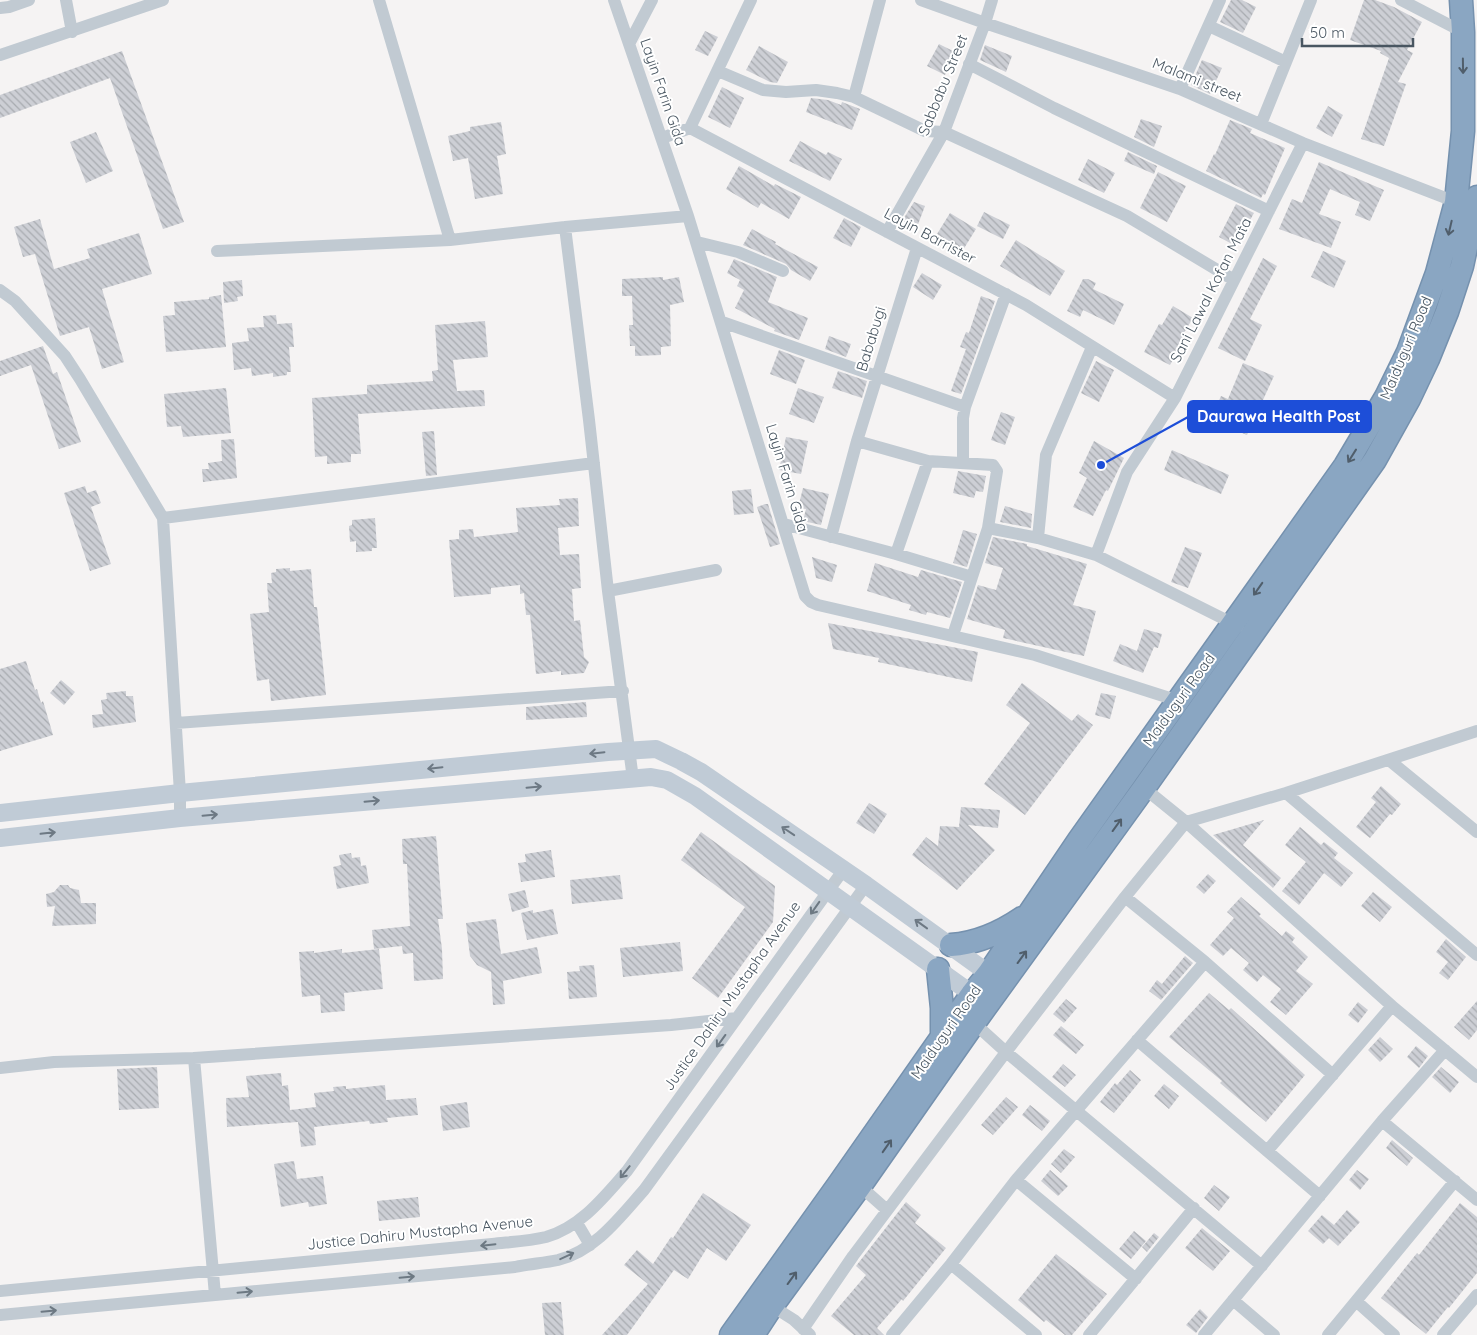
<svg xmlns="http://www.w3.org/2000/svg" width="1477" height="1335" font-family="Quicksand,sans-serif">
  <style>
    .building { fill: url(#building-back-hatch) }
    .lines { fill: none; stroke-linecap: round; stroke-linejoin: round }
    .highway-casing { stroke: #7591ae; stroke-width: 25 }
    .street { stroke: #c1cad2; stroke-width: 12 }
    .secondary { stroke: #c0cbd6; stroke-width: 18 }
    .highway { stroke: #8aa6c2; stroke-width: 22 }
    .oneway { stroke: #505e6b }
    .oneway2 { stroke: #6d7984 }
    .oneway3 { stroke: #6d7983 }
    .labels { text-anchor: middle; stroke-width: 4; stroke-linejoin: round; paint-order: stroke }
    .street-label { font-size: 15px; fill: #495661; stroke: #fff }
    .leader { fill: none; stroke: #1d4ed8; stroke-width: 2 }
    .callout-dot { fill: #1d4ed8; stroke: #fff; stroke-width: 2 }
    .callout { fill: #1d4ed8; stroke: #1d4ed8; stroke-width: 2 }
    .callout-label { font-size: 16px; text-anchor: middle; font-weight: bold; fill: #fff }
  </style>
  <defs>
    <pattern id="building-back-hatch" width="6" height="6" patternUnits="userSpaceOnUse" patternTransform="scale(1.25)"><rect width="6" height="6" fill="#cdcfd5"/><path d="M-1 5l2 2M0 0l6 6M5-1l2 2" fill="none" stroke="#a8abb0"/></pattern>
  </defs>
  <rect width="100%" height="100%" fill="#f5f3f3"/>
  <!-- building -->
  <path class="building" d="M1231,0H1242L1256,7L1243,33L1220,22Z
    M1364,0H1375L1394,7L1422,22L1407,50L1413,53L1398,82L1406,84L1384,146L1361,139L1389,58L1380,53L1381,51L1350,40Z
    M705,31L718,37L708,56L695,50Z
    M939,44L957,53L945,75L927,66Z
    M985,45L1012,56L1006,72L980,60Z
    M759,46L788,62L777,83L770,82L746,70Z
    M122,51L184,222L163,229L110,78L0,118V95Z
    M1202,60L1222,68L1210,94L1191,85Z
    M722,87L744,98L730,128L708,117Z
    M811,98L828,100L841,105L842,102L860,109L852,130L806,112Z
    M1328,106L1343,115L1332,137L1316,128Z
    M1141,119L1162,126L1154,147L1134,137Z
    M1230,120L1252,129L1250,133L1285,148L1265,195L1263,194L1261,198L1206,171L1214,154L1215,155Z
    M501,122L506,154L497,156L503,194L475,199L468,158L453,161L448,136L470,131V127Z
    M96,132L113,171L86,183L70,142Z
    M800,141L826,155L828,152L842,159L830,181L789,161Z
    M1128,152L1157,166L1154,174L1124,161Z
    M1088,159L1115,173L1104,193L1078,180Z
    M1319,162L1384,190L1370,221L1355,215L1360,202L1330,189L1319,214L1341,222L1331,248L1279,229L1292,199L1302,203Z
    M739,166L774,186L775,184L801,197L789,219L761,203L758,208L726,189Z
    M1158,172L1186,186L1167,222L1140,208Z
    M914,202L925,206L917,227L902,221Z
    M1236,204L1254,213L1249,222L1247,221L1240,235L1237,234L1232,244L1219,237Z
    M984,212L1010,225L1003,239L977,226Z
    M950,213L976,229L963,250L937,234Z
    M844,218L861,227L851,247L833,238Z
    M40,219L54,269L90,258L87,249L139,233L152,274L102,289L124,362L102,369L89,327L60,336L35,254L23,257L14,227Z
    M752,229L776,242L775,244L818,267L810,281L791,270L786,264L743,245Z
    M1016,240L1065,271L1050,296L1000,266Z
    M1323,251L1346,261L1334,288L1311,277Z
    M1263,258L1277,266L1250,319L1262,325L1245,361L1218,348Z
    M734,259L777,277L768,302L808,318L799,340L774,331L775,329L735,308L744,290L737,286L740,280L727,273Z
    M922,273L942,285L933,300L913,287Z
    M663,277V280L679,277L684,302L670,305L671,346L661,347V355L635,356V346H630L629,325H633L632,296H622V279Z
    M1083,279H1088L1096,283L1093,289L1124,304L1114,325L1083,310L1080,317L1067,311Z
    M242,280L243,296L237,297L238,301L224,303L223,282Z
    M221,295L226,347L166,352L163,316L175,315L174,302L209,299V297Z
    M981,296L995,301L961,394L951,391L966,349L960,347L966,332L969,333Z
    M1173,306L1193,318L1182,336L1185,337L1170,365L1144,352L1159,324L1162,325Z
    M276,315L277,324L292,323L294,347H289L291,372H287V375L273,377V373L252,376L251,368L234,370L232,343L249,341L247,328L264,327L263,316Z
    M485,321L488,357L453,360L457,391L484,390L485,406L358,414L361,454H351V462L327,464V456L315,457L312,398L367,394V385L433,381L432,371L438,370L435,325Z
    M829,336L851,344L846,357L825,349Z
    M43,346L53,374L57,372L81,442L59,449L31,365L0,376V361Z
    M779,350L805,360L796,384L770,374Z
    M1096,361L1114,370L1099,402L1081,393Z
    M1243,363L1274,376L1247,435L1210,420L1221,396L1228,399Z
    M838,371L867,381L862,398L832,388Z
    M226,388L231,433L183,437L181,426L167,427L164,394Z
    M798,388L824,397L814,423L789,414Z
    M1001,412L1015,417L1005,445L991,440Z
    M434,431L437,475L426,476L422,432Z
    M786,437L808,441L801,474L779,470Z
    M234,439L237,478L203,482L202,469H209L208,463L222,461L221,440Z
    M1094,441L1124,458L1108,491L1106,490L1093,516L1073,507L1087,478L1079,473Z
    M1172,450L1229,475L1221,494L1164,470Z
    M958,471L986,476L983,492L976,491L974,498L953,493Z
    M85,486L87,493L96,490L101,503L91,507L111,564L90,571L64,493Z
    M803,488L829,494L821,525L803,521L806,509L798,508Z
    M751,489L754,513L734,515L732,491Z
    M578,498L579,526L558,528L560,555L579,554L581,588L572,589L574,621L580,620L584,657L589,662L584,673L561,675V671L536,674L530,615H526L524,593L520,594V585L491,588V594L454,597L449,540L459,539V530L473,529L474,537L518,532L516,508L560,505L559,499Z
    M765,504H768L780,544L770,547L757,507Z
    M1005,506L1032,514L1031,528L1000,522Z
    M375,518L377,548H372V551L356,552V541L350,542L349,526L352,525V520Z
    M963,530L977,534L967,567L953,563Z
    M993,537L1027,544V546L1087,564L1073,605L1096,611L1084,656L1003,638L1005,630L967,619L978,585L996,590L1003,568L985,563Z
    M1185,547L1202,553L1188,588L1171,582Z
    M812,557L837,565L832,582L816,578Z
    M875,563L918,577L921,570L962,582L950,618L927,612L926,615L909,610L911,605L867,591Z
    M290,568V571L311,569L314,607H317L326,695L271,701L269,679L257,681L250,614L269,612L267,583H272L271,573L276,572V569Z
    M828,623L978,652L972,682L878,662L879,658L833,649Z
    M1144,629L1162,634L1158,648L1154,647L1143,673L1113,661L1120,644L1137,651Z
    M26,661L35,690L37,689L41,703L43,701L53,735L0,751V669Z
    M61,680L75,692L64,705L50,693Z
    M1022,683L1072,721L1078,714L1093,725L1025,815L984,784L1030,723L1006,705Z
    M126,691V696H133L136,722L93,728L92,715L103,714L101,700L107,699L106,693Z
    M1101,693L1116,696L1110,719L1095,715Z
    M586,702L587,717L526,720V707Z
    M1381,786L1401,804L1392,815L1390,814L1370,838L1356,827L1376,802L1371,798Z
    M869,803L887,814L874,834L856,823Z
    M961,807L1000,810L998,828L968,825L995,850L957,890L912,855L926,837L938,846L940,826L959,827Z
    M1264,820L1243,845L1281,878L1273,888L1213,835Z
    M1300,827L1321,845L1324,842L1338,853L1334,858L1353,873L1341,887L1324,873L1299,905L1282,891L1306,862L1285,845Z
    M701,832L775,886L773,922L718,998L692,978L745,907L681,860Z
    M436,836L443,919H438L442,949L443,979L414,981L413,953L403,954L402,946L374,949L372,930L410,926L407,864H403L402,839Z
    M551,850L555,877L521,882L518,863L526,862L525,854Z
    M351,853L352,858L360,857L361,866L366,865L369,883L337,889L333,867L341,865L339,855Z
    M1208,874L1216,881L1204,894L1196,887Z
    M620,875L623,899L572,904L570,880Z
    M60,885H68L70,888L79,890L81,903H96V924L52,926L55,906L47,907L46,894L54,892Z
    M525,890L529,907L512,912L508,894Z
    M1373,892L1392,907L1380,922L1361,906Z
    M1241,897L1261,914L1259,916L1282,936L1286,931L1295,938L1292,942L1308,957L1296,971L1313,984L1286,1015L1270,1002L1281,989L1263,975L1257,982L1243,970L1249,963L1231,948L1223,956L1210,945L1234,918L1227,912Z
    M553,909L558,934L527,940L521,913L533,910V913Z
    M496,919L501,954L537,947L542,973L503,981L505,1004L493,1005L491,972L477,965L470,956L466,923Z
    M1446,939L1466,957L1448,980L1439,973L1448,962L1436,952Z
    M680,942L683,971L623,977L620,948Z
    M342,949V953L379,949L383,989L344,993L345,1011L321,1013L320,995L302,997L299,952L314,951V953Z
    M1185,956L1193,963L1161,1000L1149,991L1157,980L1162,984Z
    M594,965L597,997L569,999L567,972L580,971L579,966Z
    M1209,993L1229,1010L1231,1008L1305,1075L1266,1122L1220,1083L1222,1081L1169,1037Z
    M1066,999L1077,1008L1064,1023L1053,1014Z
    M1477,1001V1030L1469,1040L1454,1027Z
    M1358,1002L1368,1010L1358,1023L1348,1015Z
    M1061,1026L1084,1045L1076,1054L1053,1035Z
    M1380,1037L1393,1049L1380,1062L1368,1050Z
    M1416,1046L1428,1056L1419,1068L1407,1057Z
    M1063,1064L1076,1075L1065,1087L1052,1077Z
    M157,1067L159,1108L119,1110L117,1069Z
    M1441,1067L1459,1082L1450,1093L1432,1077Z
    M1130,1070L1141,1080L1114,1113L1100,1102L1115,1083L1117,1085Z
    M281,1073L282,1086L288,1085L290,1110L316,1107L314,1093L334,1091L333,1087L346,1086V1089L385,1085L386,1100L416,1098L418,1115L387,1118L388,1122L370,1124L369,1121L314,1127L316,1145L301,1147L298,1122L227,1127L226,1098L249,1097L246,1076Z
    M1164,1084L1179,1096L1169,1109L1154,1096Z
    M1006,1097L1018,1107L993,1135L981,1125Z
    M467,1102L470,1127L443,1131L440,1106Z
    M1030,1105L1050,1121L1042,1131L1022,1115Z
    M1392,1140L1413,1158L1407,1166L1386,1148Z
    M1064,1149L1075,1157L1061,1173L1051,1164Z
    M294,1161L297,1179L323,1176L327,1204L309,1207L308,1202L281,1207L274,1164Z
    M1050,1170L1068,1186L1058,1196L1041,1181Z
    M1357,1170L1369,1179L1360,1190L1349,1180Z
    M1214,1185L1230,1197L1219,1211L1204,1198Z
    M703,1193L751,1225L726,1261L707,1248L688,1279L674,1270L627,1335H602L648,1284L624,1265L637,1250L653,1264L671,1237L673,1238Z
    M418,1197L420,1217L379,1221L377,1201Z
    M906,1202L921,1215L915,1223L946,1248L903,1301L902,1299L877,1328L884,1335H854L831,1316L866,1275L856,1266Z
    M1460,1203L1477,1217V1273L1449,1308L1448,1307L1426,1334L1381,1298L1417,1253L1419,1255Z
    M1347,1210L1360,1222L1338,1246L1329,1238L1323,1244L1308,1231L1322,1215L1334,1225Z
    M1202,1228L1230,1251L1213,1271L1185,1248Z
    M1134,1231L1146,1241L1131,1259L1119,1249Z
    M1154,1233L1159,1237L1147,1252L1142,1247Z
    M1056,1254L1107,1294L1072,1335H1065L1046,1320L1044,1322L1018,1300Z
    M561,1302L564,1335H545L542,1303Z
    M1200,1309L1208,1317L1196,1333L1186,1325Z"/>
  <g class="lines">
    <defs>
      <path id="highway" d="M951,945C978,943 1000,933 1022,918
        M938,969L942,1008V1036
        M731,1335L839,1184L972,994L989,973L1079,840L1345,466L1386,397L1408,352L1437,273L1456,202L1463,131V32L1461,0
        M753,1335L772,1306L860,1186L974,1023L1144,788L1375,460L1409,399L1428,359L1447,312L1462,266L1477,197"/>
    </defs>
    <!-- highway casing -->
    <use href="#highway" class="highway-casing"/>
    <!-- street -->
    <path class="street" d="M66,0L72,32
      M379,0L450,240
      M614,0L688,216L805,596L811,602L818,605L1035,655L1179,701
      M921,0L985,23L1180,89L1303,143L1456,202
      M1401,0L1463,32
      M0,8L9,7L29,0
      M1209,26L1286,62
      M629,44L652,0
      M0,55L163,0
      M969,64L1054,108L1269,211
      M718,71L763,90L786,92L816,90L837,93L854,97L925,131L944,132L1127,216L1234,280
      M1180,89L1220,0
      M854,97L880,0
      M1261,124L1311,0
      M690,128L751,0
      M662,138L690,128L1026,305L1175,398
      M565,227L589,420L608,591L633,779
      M887,232L944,132L985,23L992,0
      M697,242L738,252L783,271
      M217,251L450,240L565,227L688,216
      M0,290L15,301L65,356L80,379L163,518
      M722,322L965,407
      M963,463V418L965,407L1006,294
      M784,524L896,554L972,577L988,528L997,471L993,465L928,461L857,441
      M988,528L1038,538L1096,555L1238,626
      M831,537L857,441L917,248
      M1038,538L1046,455L1092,347
      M896,554L928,461
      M1096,555L1127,472L1175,398L1303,143
      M608,591L716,570
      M953,635L972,577
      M176,723L623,691
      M1389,760L1477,832
      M1144,788L1186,822L1392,1006L1477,1077
      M1286,793L1477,955
      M180,818V793L163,518L594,463
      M1125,897L1205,962L1333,1075
      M974,1023L1006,1052L1262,1266
      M1137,1040L1320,1196
      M0,1068L54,1062L194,1058
      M1382,1121L1477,1200
      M1267,1151L1392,1006
      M1016,1180L1136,1279
      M860,1186L887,1210
      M577,1223L590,1245
      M951,1264L1036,1335
      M0,1291L492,1244C510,1242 529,1241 546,1237C581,1227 604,1197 627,1171L844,869
      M215,1295L194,1058L671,1025L737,1018
      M1233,1300L1274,1335
      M1356,1301L1394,1335
      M772,1306L794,1320L810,1335
      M0,1315L515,1267C529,1264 544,1263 558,1260C595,1251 620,1217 644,1190L866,885
      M803,1329L853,1256L1006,1052L1125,897L1186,822L1286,793L1477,731
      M892,1335L951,1264L1016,1180L1205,962
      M1089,1335L1194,1208
      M1204,1335L1382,1121L1445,1050
      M1328,1335L1455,1181
      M1443,1335L1477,1295"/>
    <!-- secondary -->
    <path class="secondary" d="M0,813L180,793L608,752L656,749L681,761L701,772L866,885L999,981
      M0,838L180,818L651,777L667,780L695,796L982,1001"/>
    <!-- highway -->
    <use href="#highway" class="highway"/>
  </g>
  <!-- one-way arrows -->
  <defs><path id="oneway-shaft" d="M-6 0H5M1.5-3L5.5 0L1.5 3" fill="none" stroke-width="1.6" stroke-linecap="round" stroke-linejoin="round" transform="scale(1.25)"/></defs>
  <g class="oneway">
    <use href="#oneway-shaft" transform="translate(1463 66) rotate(89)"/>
    <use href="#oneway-shaft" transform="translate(1450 228) rotate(103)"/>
    <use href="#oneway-shaft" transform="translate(1352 456) rotate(122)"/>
    <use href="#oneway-shaft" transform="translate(1258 589) rotate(125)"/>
    <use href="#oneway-shaft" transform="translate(1117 825) rotate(-54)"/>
    <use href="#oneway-shaft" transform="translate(1022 957) rotate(-54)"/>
    <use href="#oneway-shaft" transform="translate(887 1146) rotate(-55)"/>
    <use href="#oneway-shaft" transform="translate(792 1278) rotate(-54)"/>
  </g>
  <g class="oneway2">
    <use href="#oneway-shaft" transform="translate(597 753) rotate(174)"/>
    <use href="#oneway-shaft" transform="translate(435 768) rotate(174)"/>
    <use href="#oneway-shaft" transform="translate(534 787) rotate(-5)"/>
    <use href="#oneway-shaft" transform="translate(372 801) rotate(-5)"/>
    <use href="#oneway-shaft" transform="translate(210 815) rotate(-5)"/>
    <use href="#oneway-shaft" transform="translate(788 831) rotate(-146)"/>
    <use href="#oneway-shaft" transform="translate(48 833) rotate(-6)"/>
    <use href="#oneway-shaft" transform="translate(921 924) rotate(-144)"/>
  </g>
  <g class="oneway3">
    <use href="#oneway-shaft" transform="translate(815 908) rotate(125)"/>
    <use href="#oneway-shaft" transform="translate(721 1041) rotate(126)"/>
    <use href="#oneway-shaft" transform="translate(625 1172) rotate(129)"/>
    <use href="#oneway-shaft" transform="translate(488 1245) rotate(174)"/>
    <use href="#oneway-shaft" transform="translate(567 1256) rotate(-25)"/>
    <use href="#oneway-shaft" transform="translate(407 1277) rotate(-5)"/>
    <use href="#oneway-shaft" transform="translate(245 1292) rotate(-5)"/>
    <use href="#oneway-shaft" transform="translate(49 1311) rotate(-5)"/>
  </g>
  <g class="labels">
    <!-- street labels -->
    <g class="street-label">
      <text transform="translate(1197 80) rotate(22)" y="5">Malami street</text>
      <text transform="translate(943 85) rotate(-68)" y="5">Sabbabu Street</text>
      <text transform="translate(663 92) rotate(71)" y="5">Layin Farin Gida</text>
      <text transform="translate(930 236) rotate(28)" y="5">Layin Barrister</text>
      <text transform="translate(1211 290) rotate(-63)" y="5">Sani Lawal Kofan Mata</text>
      <text transform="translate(871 339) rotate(-73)" y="5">Bababugi</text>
      <text transform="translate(1406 348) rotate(-67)" y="5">Maiduguri Road</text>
      <text transform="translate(787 478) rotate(73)" y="5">Layin Farin Gida</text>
      <text transform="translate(1179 700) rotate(-54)" y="5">Maiduguri Road</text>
      <text transform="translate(732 996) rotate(-55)" y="5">Justice Dahiru Mustapha Avenue</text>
      <text transform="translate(946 1032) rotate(-55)" y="5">Maiduguri Road</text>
      <text transform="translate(420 1233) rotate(-6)" y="5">Justice Dahiru Mustapha Avenue</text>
    </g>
  </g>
  <!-- callouts -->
  <path class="leader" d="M1101 465L1188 417"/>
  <circle class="callout-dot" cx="1101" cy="465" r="5"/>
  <rect class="callout" x="1188" y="401" width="183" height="31" rx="5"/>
  <g class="callout-label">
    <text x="1279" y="422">Daurawa Health Post</text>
  </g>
  <!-- scale -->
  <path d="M1302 38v8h111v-8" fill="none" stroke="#495661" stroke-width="2.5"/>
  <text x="1310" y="38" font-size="15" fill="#495661" stroke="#ffffff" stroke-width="4" paint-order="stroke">50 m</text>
</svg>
